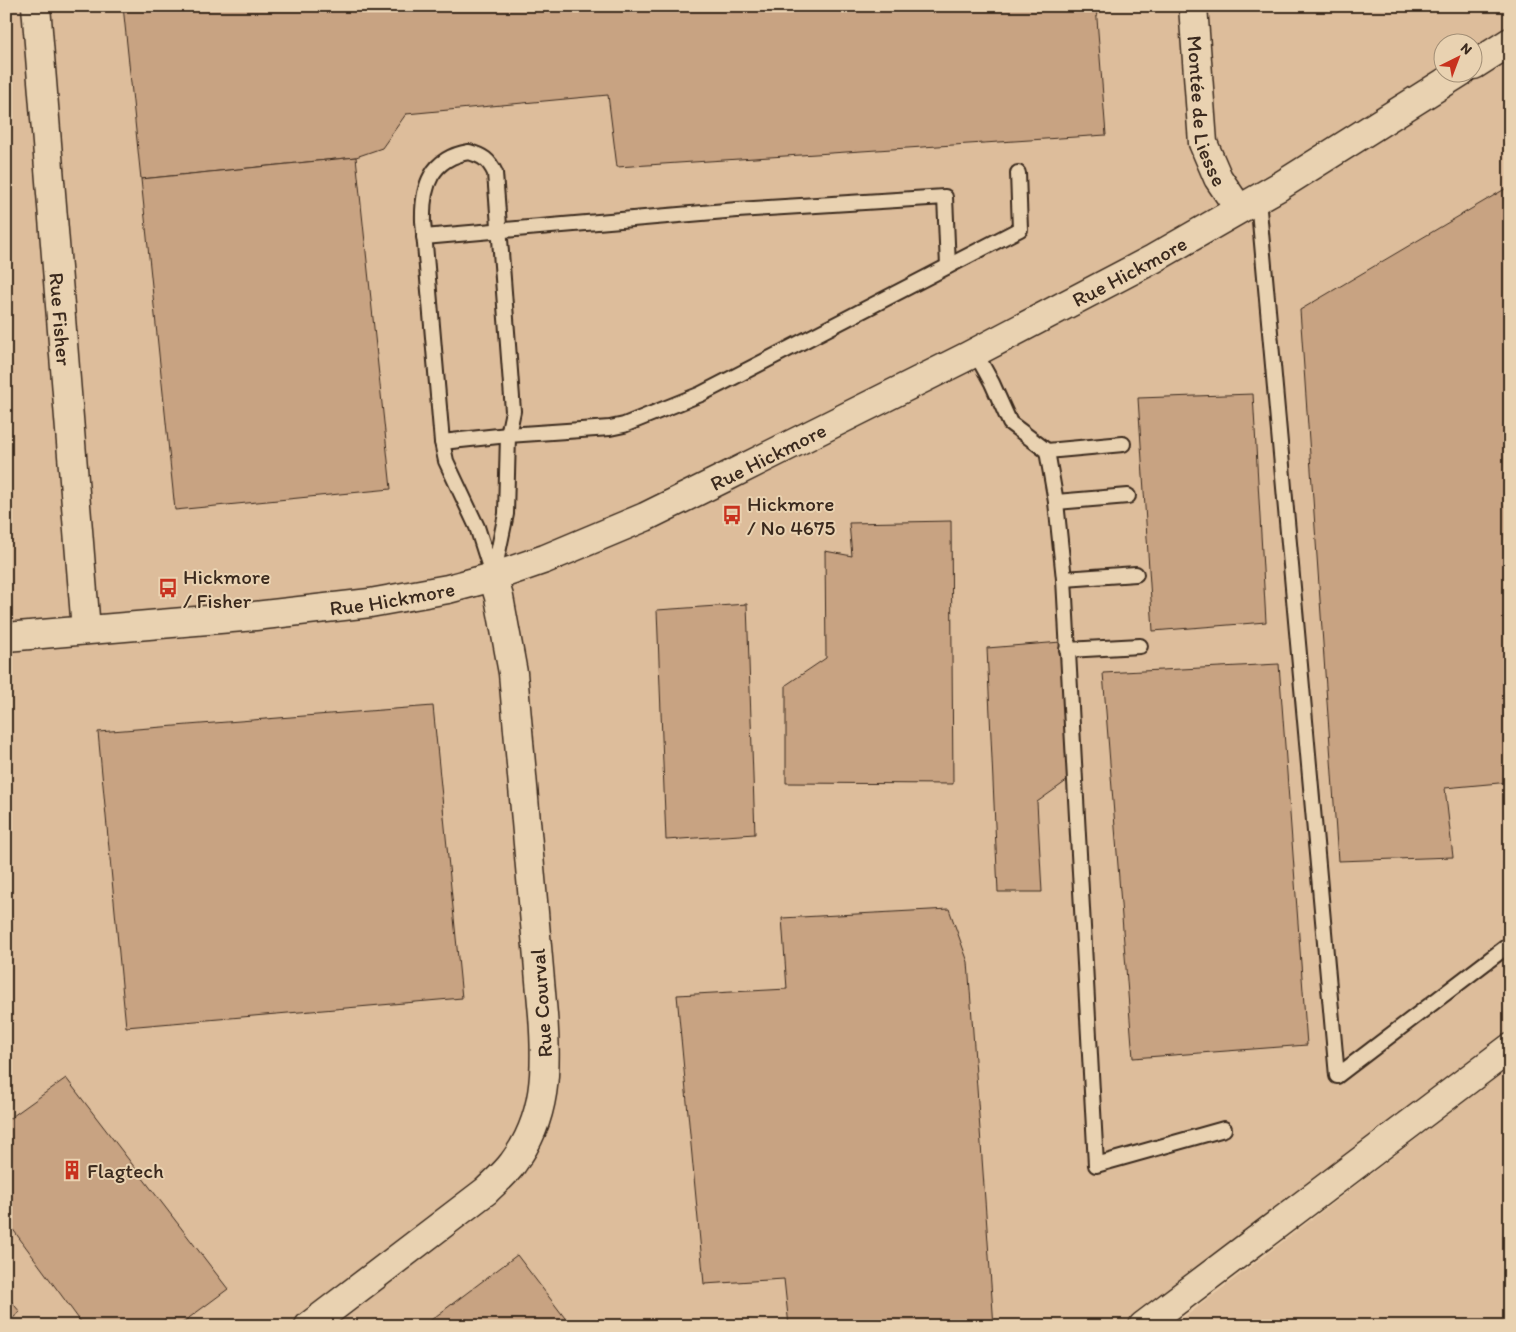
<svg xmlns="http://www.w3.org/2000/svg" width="1516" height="1332" font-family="Itim,sans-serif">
<rect width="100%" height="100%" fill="#eacdaa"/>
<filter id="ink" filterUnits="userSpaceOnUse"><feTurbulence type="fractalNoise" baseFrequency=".02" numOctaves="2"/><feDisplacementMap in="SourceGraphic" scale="10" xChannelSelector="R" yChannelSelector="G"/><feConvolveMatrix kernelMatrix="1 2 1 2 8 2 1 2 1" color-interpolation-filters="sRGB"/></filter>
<g filter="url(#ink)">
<g fill="#ddbd9b" fill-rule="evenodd">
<path d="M6,6h1504v1043l-390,277h-1114zM1444,42h30v30h-30z"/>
<polygon points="1510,1067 1510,1326 1173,1326"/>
</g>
<g fill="#c8a382" stroke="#3b2a1e">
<polygon points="123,6 1096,6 1106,135 617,167 608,95 406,114 382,148 356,157 141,179"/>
<polygon points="356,157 391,489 175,510 141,179"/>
<polygon points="1510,186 1510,782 1445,788 1453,857 1338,861 1300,310"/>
<polygon points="1253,394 1266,622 1153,631 1138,398"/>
<polygon points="951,521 953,784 786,783 786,685 826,658 825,551 852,556 849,523"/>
<polygon points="747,604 755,834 666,840 657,610"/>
<polygon points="1061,642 1068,780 1037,802 1042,892 998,892 987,648"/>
<polygon points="1279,664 1307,1045 1133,1058 1103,673"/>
<polygon points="433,706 462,998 126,1027 98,732"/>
<polygon points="949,909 968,962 994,1326 789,1326 784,1279 704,1284 677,995 787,989 782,918"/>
<polygon points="66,1078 228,1289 178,1326 84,1326 6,1220 6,1121"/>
<polygon points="517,1255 571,1326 423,1326"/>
<polygon points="6,1295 20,1312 6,1324"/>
</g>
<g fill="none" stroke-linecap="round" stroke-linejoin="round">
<defs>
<g id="service">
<path d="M469,152c14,4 20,8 26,21l18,238 -5,24 -2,79 -13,63 -16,-50 -31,-66 -4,-19 -19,-221c-1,-35 8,-63 46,-69z"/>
<polyline points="1258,199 1337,1076 1510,944"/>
<polyline points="424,237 737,210 945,197 948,266"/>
<polyline points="975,352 992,383 1010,423 1047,451 1056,502 1064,579 1096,1165 1224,1129"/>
<polyline points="442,442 508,435 610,428 624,425 701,394 1020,229 1018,173"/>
<polyline points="1047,451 1123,444"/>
<polyline points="1056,502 1128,496"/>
<polyline points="1064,579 1136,574"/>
<polyline points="1067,650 1140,646"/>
</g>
<g id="minor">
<path id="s1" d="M36,6l50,624"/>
<polyline points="1143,1326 1510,1048"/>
</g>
<g id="tertiary">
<path id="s2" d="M1193,6l10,137 15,35 21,31"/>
<polyline points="1474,65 1510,42"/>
<path id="s3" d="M6,637l249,-21 115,-13 78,-14 45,-12 52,-18 100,-42 79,-39 244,-122 185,-97 127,-73 181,-114"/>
<path d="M309,1326l177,-135c9,-9 20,-18 27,-28 34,-45 34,-95 30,-148l-30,-342 -14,-76 -6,-20"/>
</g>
</defs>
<use href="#service" stroke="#3b2a1e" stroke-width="18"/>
<use href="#minor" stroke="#3b2a1e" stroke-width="31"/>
<use href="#tertiary" stroke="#3b2a1e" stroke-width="31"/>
<use href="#service" stroke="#e9d2b1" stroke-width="14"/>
<use href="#minor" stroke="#e9d2b1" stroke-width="28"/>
<use href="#tertiary" stroke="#e9d2b1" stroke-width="28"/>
</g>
</g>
<defs>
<symbol id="bus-bare" viewBox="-9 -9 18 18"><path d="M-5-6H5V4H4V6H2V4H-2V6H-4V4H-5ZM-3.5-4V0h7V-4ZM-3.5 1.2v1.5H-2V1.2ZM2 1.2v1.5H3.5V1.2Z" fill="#c8321e" stroke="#e9d2b1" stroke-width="2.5" paint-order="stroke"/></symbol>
<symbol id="building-bare" viewBox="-9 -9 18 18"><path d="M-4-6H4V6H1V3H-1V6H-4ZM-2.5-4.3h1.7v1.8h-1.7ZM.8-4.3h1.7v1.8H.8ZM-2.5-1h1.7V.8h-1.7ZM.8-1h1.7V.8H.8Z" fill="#c8321e" stroke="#e9d2b1" stroke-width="2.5" paint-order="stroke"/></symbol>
</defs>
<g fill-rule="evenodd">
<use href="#bus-bare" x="718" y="501" width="28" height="28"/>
<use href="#bus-bare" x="154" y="574" width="28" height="28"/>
<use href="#building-bare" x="58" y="1156" width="28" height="28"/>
</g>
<g text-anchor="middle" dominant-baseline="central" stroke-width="4" stroke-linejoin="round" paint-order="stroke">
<g font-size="21" fill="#3b2a1e" stroke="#e9d2b1">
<text stroke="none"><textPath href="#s2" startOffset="106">Montée de Liesse</textPath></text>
<text stroke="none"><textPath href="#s3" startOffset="1198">Rue Hickmore</textPath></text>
<text stroke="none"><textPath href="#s1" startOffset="314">Rue Fisher</textPath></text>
<text stroke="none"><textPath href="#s3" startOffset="792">Rue Hickmore</textPath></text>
<text stroke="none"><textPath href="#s3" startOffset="388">Rue Hickmore</textPath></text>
<text transform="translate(541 1003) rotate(-94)">Rue Courval</text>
</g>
<g font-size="21" fill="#3b2a1e" stroke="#e9d2b1" text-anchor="start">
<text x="747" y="503">Hickmore<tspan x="747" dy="24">/ No 4675</tspan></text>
<text x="183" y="576">Hickmore<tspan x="183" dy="24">/ Fisher</tspan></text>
<text x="87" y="1170">Flagtech</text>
</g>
</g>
<rect width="1516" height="1332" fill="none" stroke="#e9d2b1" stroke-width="25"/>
<rect x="12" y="12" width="1491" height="1307" fill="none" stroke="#3b2a1e" stroke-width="2" filter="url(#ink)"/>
<g transform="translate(1458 58) rotate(42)"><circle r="24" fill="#e9d2b1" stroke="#a38f76"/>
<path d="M0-4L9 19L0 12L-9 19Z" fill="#c8321e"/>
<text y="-8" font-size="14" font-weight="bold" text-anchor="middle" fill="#3b2a1e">N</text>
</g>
</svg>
